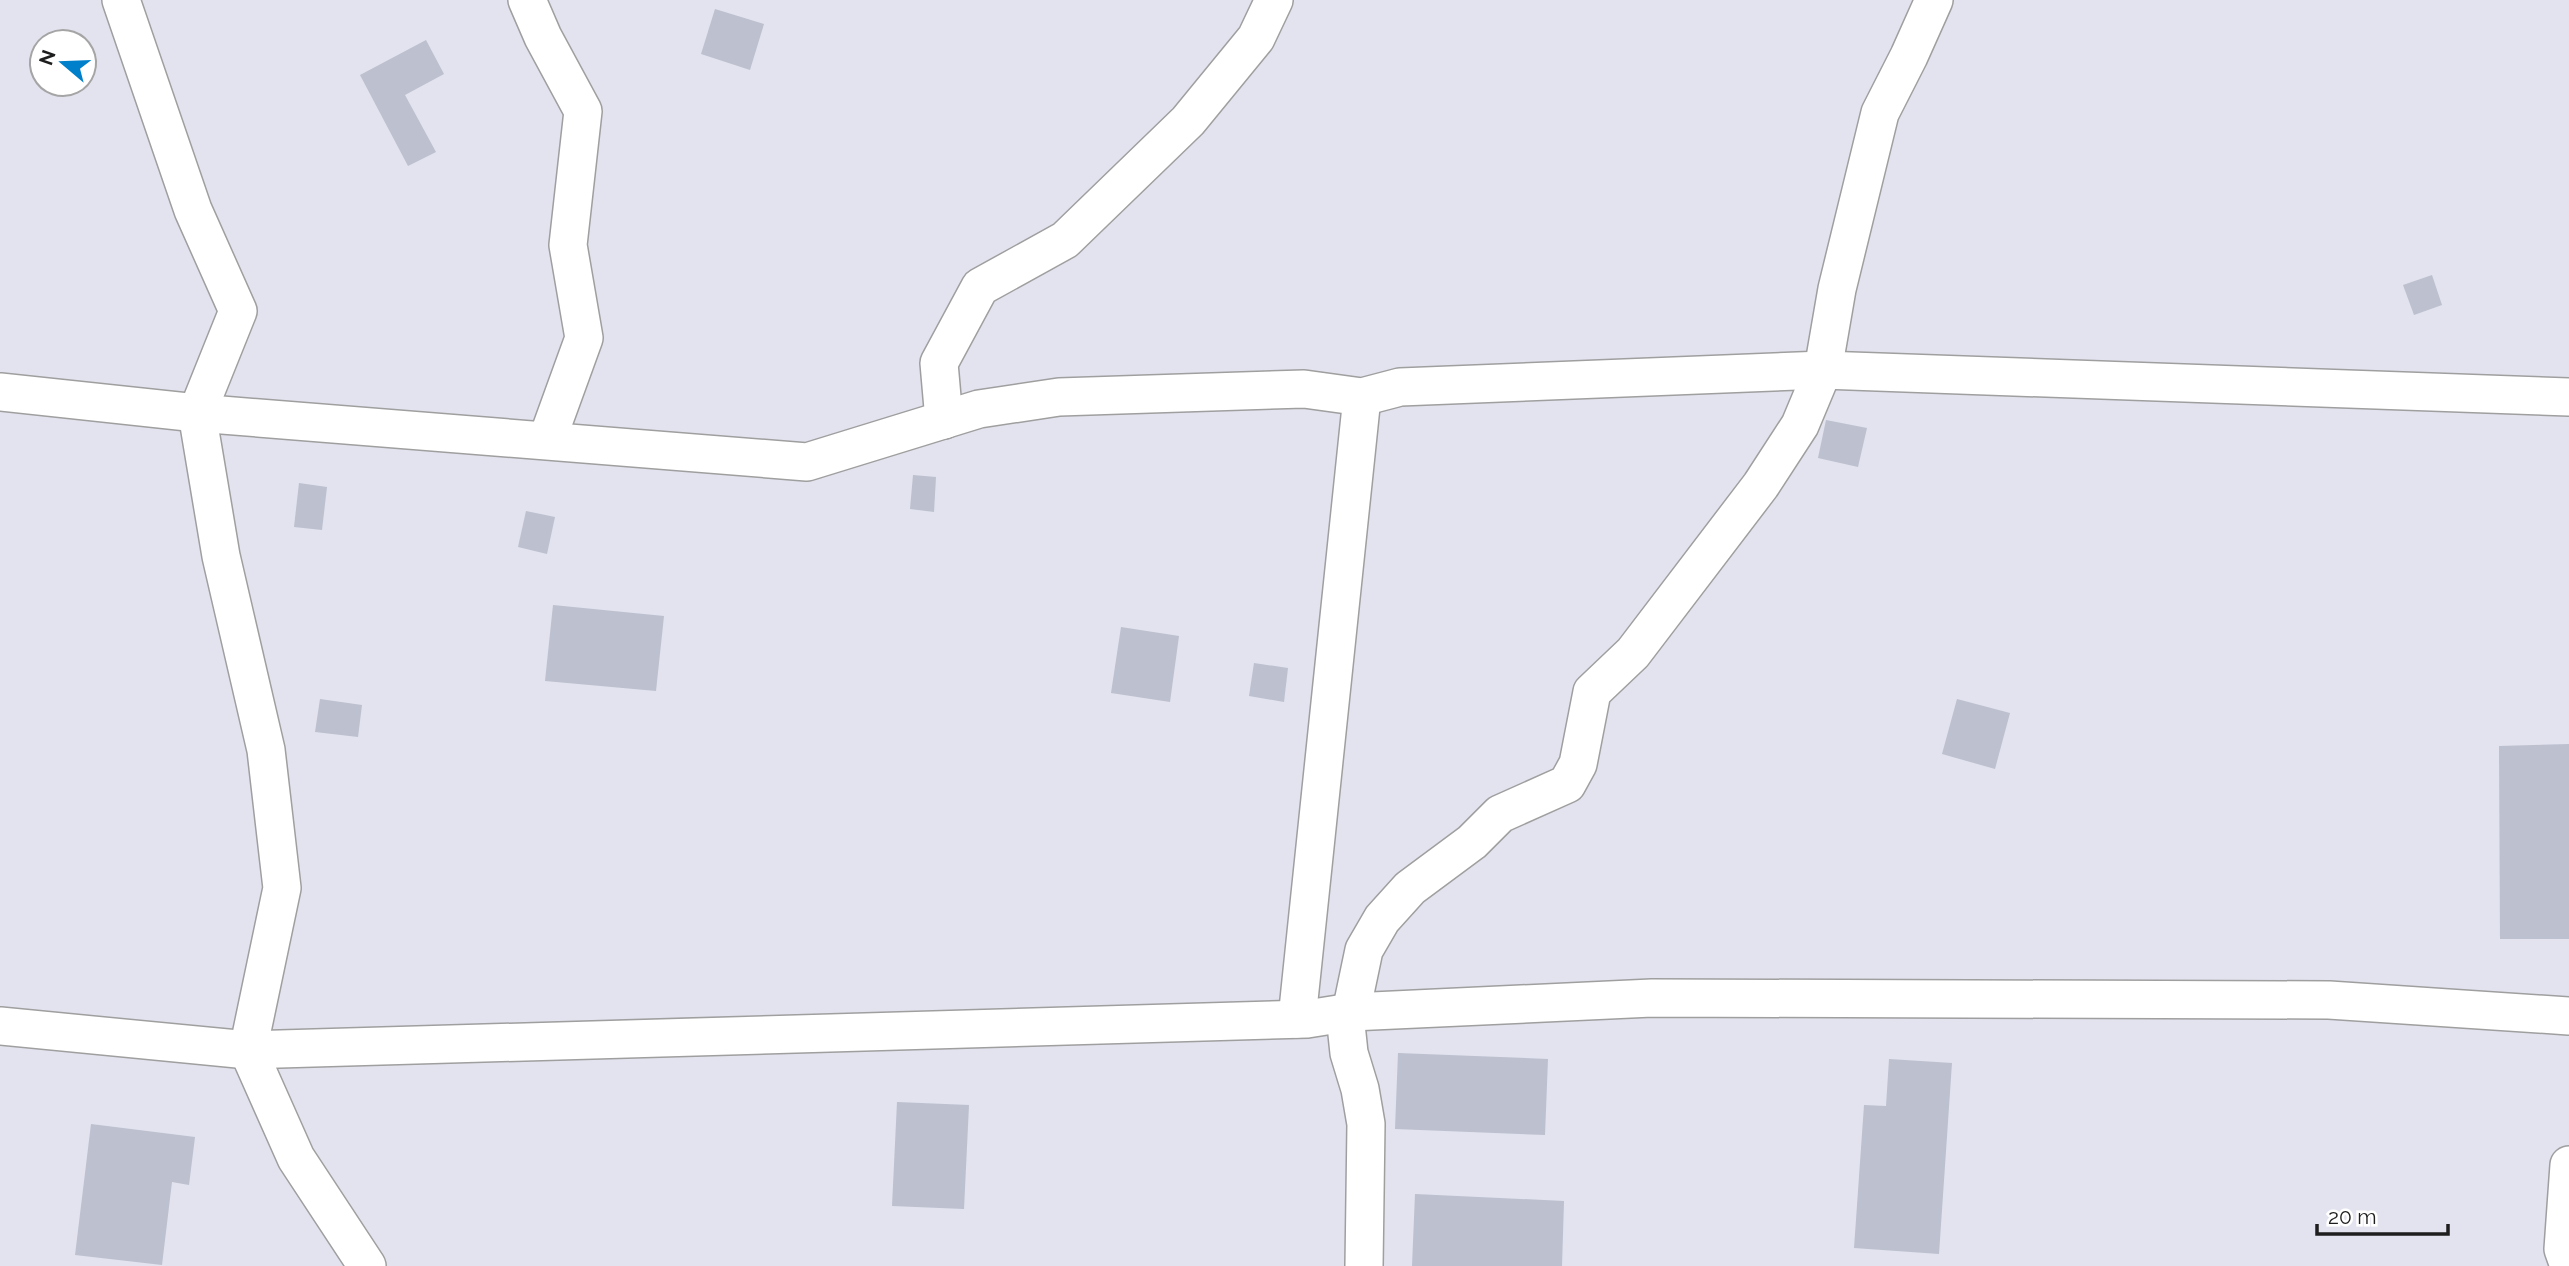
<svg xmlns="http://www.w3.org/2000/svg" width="2569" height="1266" font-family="Raleway,sans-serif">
<rect width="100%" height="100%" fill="#e3e3ef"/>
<g fill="#bcc0cf">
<polygon points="715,9 764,24 750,70 701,54"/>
<polygon points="426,40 444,74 405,95 436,152 408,166 360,75"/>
<polygon points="2432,275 2442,305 2414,315 2403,285"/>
<polygon points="1826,420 1867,428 1858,467 1818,458"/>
<polygon points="913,475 936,477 934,512 910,509"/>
<polygon points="299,483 327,487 322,530 294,527"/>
<polygon points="526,511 555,517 547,554 518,547"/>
<polygon points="553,605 664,616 656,691 545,681"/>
<polygon points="1121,627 1179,636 1170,702 1111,693"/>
<polygon points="1254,663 1288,668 1284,702 1249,696"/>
<polygon points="320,699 362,705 358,737 315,732"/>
<polygon points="1957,699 2010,713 1995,769 1942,754"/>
<polygon points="2569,744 2569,939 2500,939 2499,746"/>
<polygon points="1398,1053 1548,1059 1545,1135 1395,1129"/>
<polygon points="1889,1059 1952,1063 1939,1254 1854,1248 1864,1105 1886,1106"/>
<polygon points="897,1102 969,1105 964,1209 892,1206"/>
<polygon points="91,1124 195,1137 189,1185 172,1182 162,1265 75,1255"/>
<polygon points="1415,1194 1564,1201 1562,1266 1412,1266"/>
</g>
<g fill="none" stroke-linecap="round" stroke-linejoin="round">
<defs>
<g id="minor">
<polyline points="121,0 193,210 238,311 197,413 221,556 266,750 282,888 248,1050 296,1158 367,1266"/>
<polyline points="527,0 543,37 583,111 568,245 584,338 547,440"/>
<polyline points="0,392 197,413 807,462 979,409 1059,397 1304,389 1362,397 1400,387 1823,370 2569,397"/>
<polyline points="944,420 939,363 980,287 1065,240 1188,121 1256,38 1274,0"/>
<polyline points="1297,1019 1362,397"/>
<polyline points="0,1026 248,1050 1307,1019 1351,1012 1652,998 2329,1000 2569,1016"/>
<polyline points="1364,1266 1366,1124 1360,1089 1349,1053 1345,1015 1351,1012 1364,950 1382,919 1410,888 1472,842 1500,814 1567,784 1578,764 1592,692 1633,653 1761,485 1800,425 1823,370 1837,289 1880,113 1909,56 1934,0"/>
<polyline points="2569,1266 2563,1249 2569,1165"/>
</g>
</defs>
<use href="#minor" stroke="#9f9f9f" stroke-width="40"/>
<use href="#minor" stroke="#fff" stroke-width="37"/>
</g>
<g transform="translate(63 63) rotate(289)"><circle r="33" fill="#ffffff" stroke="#a5a5a5" stroke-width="2"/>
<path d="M0-5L12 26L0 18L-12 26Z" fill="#0080cb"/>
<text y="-10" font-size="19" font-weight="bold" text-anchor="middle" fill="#1e1e1e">N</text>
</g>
<path d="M2317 1224v10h131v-10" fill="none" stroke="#1e1e1e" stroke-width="3.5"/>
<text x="2328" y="1224" font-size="21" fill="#1e1e1e" stroke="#ffffff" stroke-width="5" paint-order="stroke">20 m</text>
</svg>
